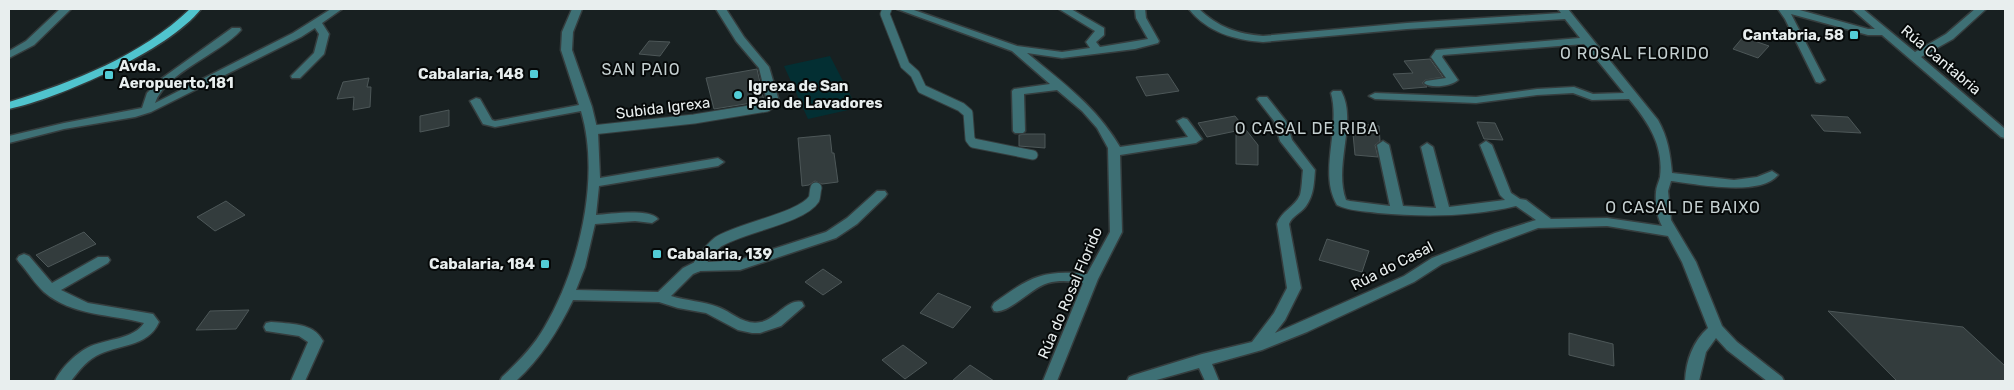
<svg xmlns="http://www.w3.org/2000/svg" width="2014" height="390" font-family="Rubik,sans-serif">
<rect width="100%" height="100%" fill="#182021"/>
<polygon fill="#032f33" points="830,56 857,108 808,119 784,66"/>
<g fill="#333c3d" stroke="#4d5758">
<polygon points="1743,37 1769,46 1758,58 1733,49"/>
<polygon points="649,41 670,42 660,56 639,54"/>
<polygon points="1430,59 1443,77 1425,80 1422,83 1427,87 1403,89 1393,74 1413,73 1404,61"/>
<polygon points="757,69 764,101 714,109 706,78"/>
<polygon points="1168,74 1179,91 1146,96 1136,77"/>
<polygon points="369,78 367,87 371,87 370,107 353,110 354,97 337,99 343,82"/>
<polygon points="449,110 449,126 420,132 420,116"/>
<polygon points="1811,115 1848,117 1861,133 1824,131"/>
<polygon points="1235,116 1258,145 1258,165 1236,164 1236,131 1207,137 1198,123"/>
<polygon points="1477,122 1495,123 1503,140 1484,139"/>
<polygon points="1352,123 1379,126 1380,141 1375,145 1378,157 1355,155"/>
<polygon points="1025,134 1045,134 1045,148 1019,146 1019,135"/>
<polygon points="830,135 832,153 834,153 838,182 822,184 815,181 809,185 802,186 798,138"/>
<polygon points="226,201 245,215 215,231 197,217"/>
<polygon points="84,232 96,244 48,267 36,255"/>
<polygon points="1327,239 1369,251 1362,272 1319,260"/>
<polygon points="823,269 842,282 823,295 805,282"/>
<polygon points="938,293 971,307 953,328 920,313"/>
<polygon points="249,310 236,329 196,330 210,311"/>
<polygon points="1828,311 1963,327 2005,366 2005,381 1897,381"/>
<polygon points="1569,333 1613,344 1614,366 1569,355"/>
<polygon points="903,345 927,363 905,379 882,360"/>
<polygon points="970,365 994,381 952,381"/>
</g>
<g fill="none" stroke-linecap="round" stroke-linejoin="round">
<defs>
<g id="service-far1">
<polyline points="887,9 885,14 905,65 915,74 922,89 961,107 968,113 970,139 973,143 1033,155"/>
<polyline points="592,130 694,119 767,107"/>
</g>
<path id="service" d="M698,266c6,-9 11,-17 20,-24 21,-14 84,-24 96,-43 1,-2 1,-8 2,-11"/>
<g id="minor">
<polygon points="60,9 71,9 34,45 9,58 9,51 26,41"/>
<path d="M331,9h11l-20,14 7,11 -5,20 -24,24h-8l-1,-2 23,-23 5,-19 -4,-6 -14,9 -150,75 -16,5 -71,12 -55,14v-7l55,-13 78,-15 5,-15 14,-14 71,-51h8l1,2c-21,24 -75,42 -86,73l138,-70z"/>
<path d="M572,9h10l-9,23 -1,18 20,57 6,25 2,46 118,-20 6,4 -6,4 -119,20 -3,29c13,-1 54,-7 62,4l-6,4 -17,-2 -40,3 -10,43 -9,23 82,2 25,-24 10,-5 46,-3 87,-28 21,-14 30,-27h8l2,3 -2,3 -28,27 -21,14 -96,32 -40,1 -7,3 -22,22c16,5 32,5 47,11 14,5 26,19 43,15 15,-3 27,-24 41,-20l2,4 -23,20 -21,7h-8l-14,-3 -32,-17 -28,-5 -19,-6 -86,-2c-15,31 -32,58 -57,81h-16l2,-4c16,-15 31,-30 42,-49 35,-59 57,-150 37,-217l-86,16 -12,-3 -13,-23 6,-3 4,1 12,21 3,1 84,-16 -18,-55 1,-18z"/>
<polygon points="716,9 726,9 744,37 769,67 779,101 776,107 767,110 761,107 767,101 759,68 736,41"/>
<path d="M897,9h14l106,37 45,6 28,-4 -4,-6 9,-11 -36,-22h12l33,19v7l-8,7 4,5 48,-8 -12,-21 -1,-9h10l1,9 13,23 -1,2 -23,6 -73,9 -35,-5c36,30 69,53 93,94l68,-10 -11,-16 6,-3 4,1 15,20 -6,4 -76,12 2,77 -24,47 -41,102h-14l40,-98c-12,-2 -24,-3 -35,0 -16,4 -40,32 -54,28l-2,-4 2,-4c35,-25 48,-34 93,-29l23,-42 -2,-84 -11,-20 -15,-17 -25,-21 -33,4 1,37 -2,2h-8l-2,-2 -1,-40 2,-2 36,-5 -38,-33z"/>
<path d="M1189,9h10c19,18 38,25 64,27l144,-13 154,-10 -3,-4h10l90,111c10,18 12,33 14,53l62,7 23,-3 15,-6 6,4c-18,22 -82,9 -107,6l-3,10 3,29 25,42 26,64 15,16 45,35 2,4h-17l-40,-31 -11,-12 -10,14 -7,29h-14c1,-20 8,-40 23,-53l-26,-66 -14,-26 -61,-10 -69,2 -96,36 -28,18 -107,50 -45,18 -50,14 7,17h-14l-6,-13 -46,13h-26l2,-4 5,-2 68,-21 50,-12 22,-29 13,-25 -10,-64c4,-13 18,-17 23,-29 2,-7 2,-17 3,-25l-23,-29 -6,-20 -17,-22 2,-2h8l19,24 6,19 23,30c-1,12 -1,25 -9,36 -5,7 -14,10 -17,18l12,64 -16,32 -10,13 129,-57 28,-18 63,-25 41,-13 -20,-14c-46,11 -91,11 -138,7 -14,-2 -29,-2 -41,-8 -19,-32 4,-76 -6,-112l2,-2h8c17,30 -8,74 5,109l4,1 40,5 -13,-61 6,-4 6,4 14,61 33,2 -15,-61 6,-4 6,4 16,60 56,-7 -5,-5 -20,-50 6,-4 6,4 19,48 9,6 6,1 25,19 56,-1 55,8c-5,-9 -7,-23 -6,-34 0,-5 3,-10 4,-15 4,-32 -12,-55 -31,-78l-37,1 -19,-7 -36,2 -61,8 -101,-4 -6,-3 6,-3 101,4 61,-8 37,-2 19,7 31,-1 -40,-49 -141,11 -1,2 16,23c-6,6 -27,9 -34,3l2,-2 20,-3 -15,-21 5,-7 144,-12 -15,-19 -158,10 -144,13c-29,-2 -56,-10 -74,-33z"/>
<polygon points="1778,9 1796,9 1868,29 1875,29 1852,9 1863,9 1915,52 1946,34 1975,9 1986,9 1953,39 1921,57 2005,129 2005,138 2001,137 1882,35 1868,35 1791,14 1825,80 1820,83 1816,82 1785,19"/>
<path d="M24,254l5,2 23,27 46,-26h10l2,3 -2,3 -47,27 27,13 65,11 6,8c-11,26 -42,22 -63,34 -11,6 -18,16 -25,25h-16c6,-13 22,-29 36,-35 16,-7 43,-7 53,-23 -33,-9 -72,-7 -100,-31 -9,-8 -16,-20 -25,-30l-2,-3 2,-3z"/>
<path d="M271,322c19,2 42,0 52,19l-18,40h-14l17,-39 -9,-6 -33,-5 -2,-4 2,-4z"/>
</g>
<path id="primary" d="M190,9h11c-32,41 -141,89 -192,100v-7c64,-20 132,-46 181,-93z"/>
</defs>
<use href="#service-far1" stroke="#353d3e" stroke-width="11"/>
<use href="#service" stroke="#353d3e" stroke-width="13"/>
<use href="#minor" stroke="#353d3e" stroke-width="3"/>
<use href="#primary" stroke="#353d3e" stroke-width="3"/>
<use href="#service-far1" stroke="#3e7075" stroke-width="9"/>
<use href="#service" stroke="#3e7075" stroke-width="11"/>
<use href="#minor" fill="#3e7075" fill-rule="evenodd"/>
<use href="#primary" fill="#50c4ce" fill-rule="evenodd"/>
</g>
<g fill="#52ccd6" stroke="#060909" stroke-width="2">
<rect x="1849" y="30" width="10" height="10" rx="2.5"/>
<rect x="529" y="69" width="10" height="10" rx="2.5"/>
<rect x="104" y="70" width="10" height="10" rx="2.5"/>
<circle cx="738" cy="95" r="5"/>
<rect x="652" y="249" width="10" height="10" rx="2.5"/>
<rect x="540" y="259" width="10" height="10" rx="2.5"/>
</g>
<g text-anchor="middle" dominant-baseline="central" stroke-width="4" stroke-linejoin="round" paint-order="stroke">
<g font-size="15" font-weight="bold" fill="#e8eeee" stroke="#060909" text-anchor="end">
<text x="1844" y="35">Cantabria, 58</text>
<text x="119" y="66" text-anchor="start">Avda.<tspan x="119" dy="17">Aeropuerto,181</tspan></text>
<text x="524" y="74">Cabalaria, 148</text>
<text x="748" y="86" text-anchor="start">Igrexa de San<tspan x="748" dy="17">Paio de Lavadores</tspan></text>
<text x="667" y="254" text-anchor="start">Cabalaria, 139</text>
<text x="535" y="264">Cabalaria, 184</text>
</g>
<g font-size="15" fill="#e8eeee" stroke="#060909">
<text transform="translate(1941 60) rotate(40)">Rúa Cantabria</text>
<text transform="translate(663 108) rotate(-7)">Subida Igrexa</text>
<text transform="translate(1392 266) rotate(-27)">Rúa do Casal</text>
<text transform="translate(1070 293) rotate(-67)">Rúa do Rosal Florido</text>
</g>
<g font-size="16" letter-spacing="1" fill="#c4cfd0" stroke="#060909">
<text x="1635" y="53">O ROSAL FLORIDO</text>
<text x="641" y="69">SAN PAIO</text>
<text x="1307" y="128">O CASAL DE RIBA</text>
<text x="1683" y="207">O CASAL DE BAIXO</text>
</g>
</g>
<rect width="2014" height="390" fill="none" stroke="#e8eeee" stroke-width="20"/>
</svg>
